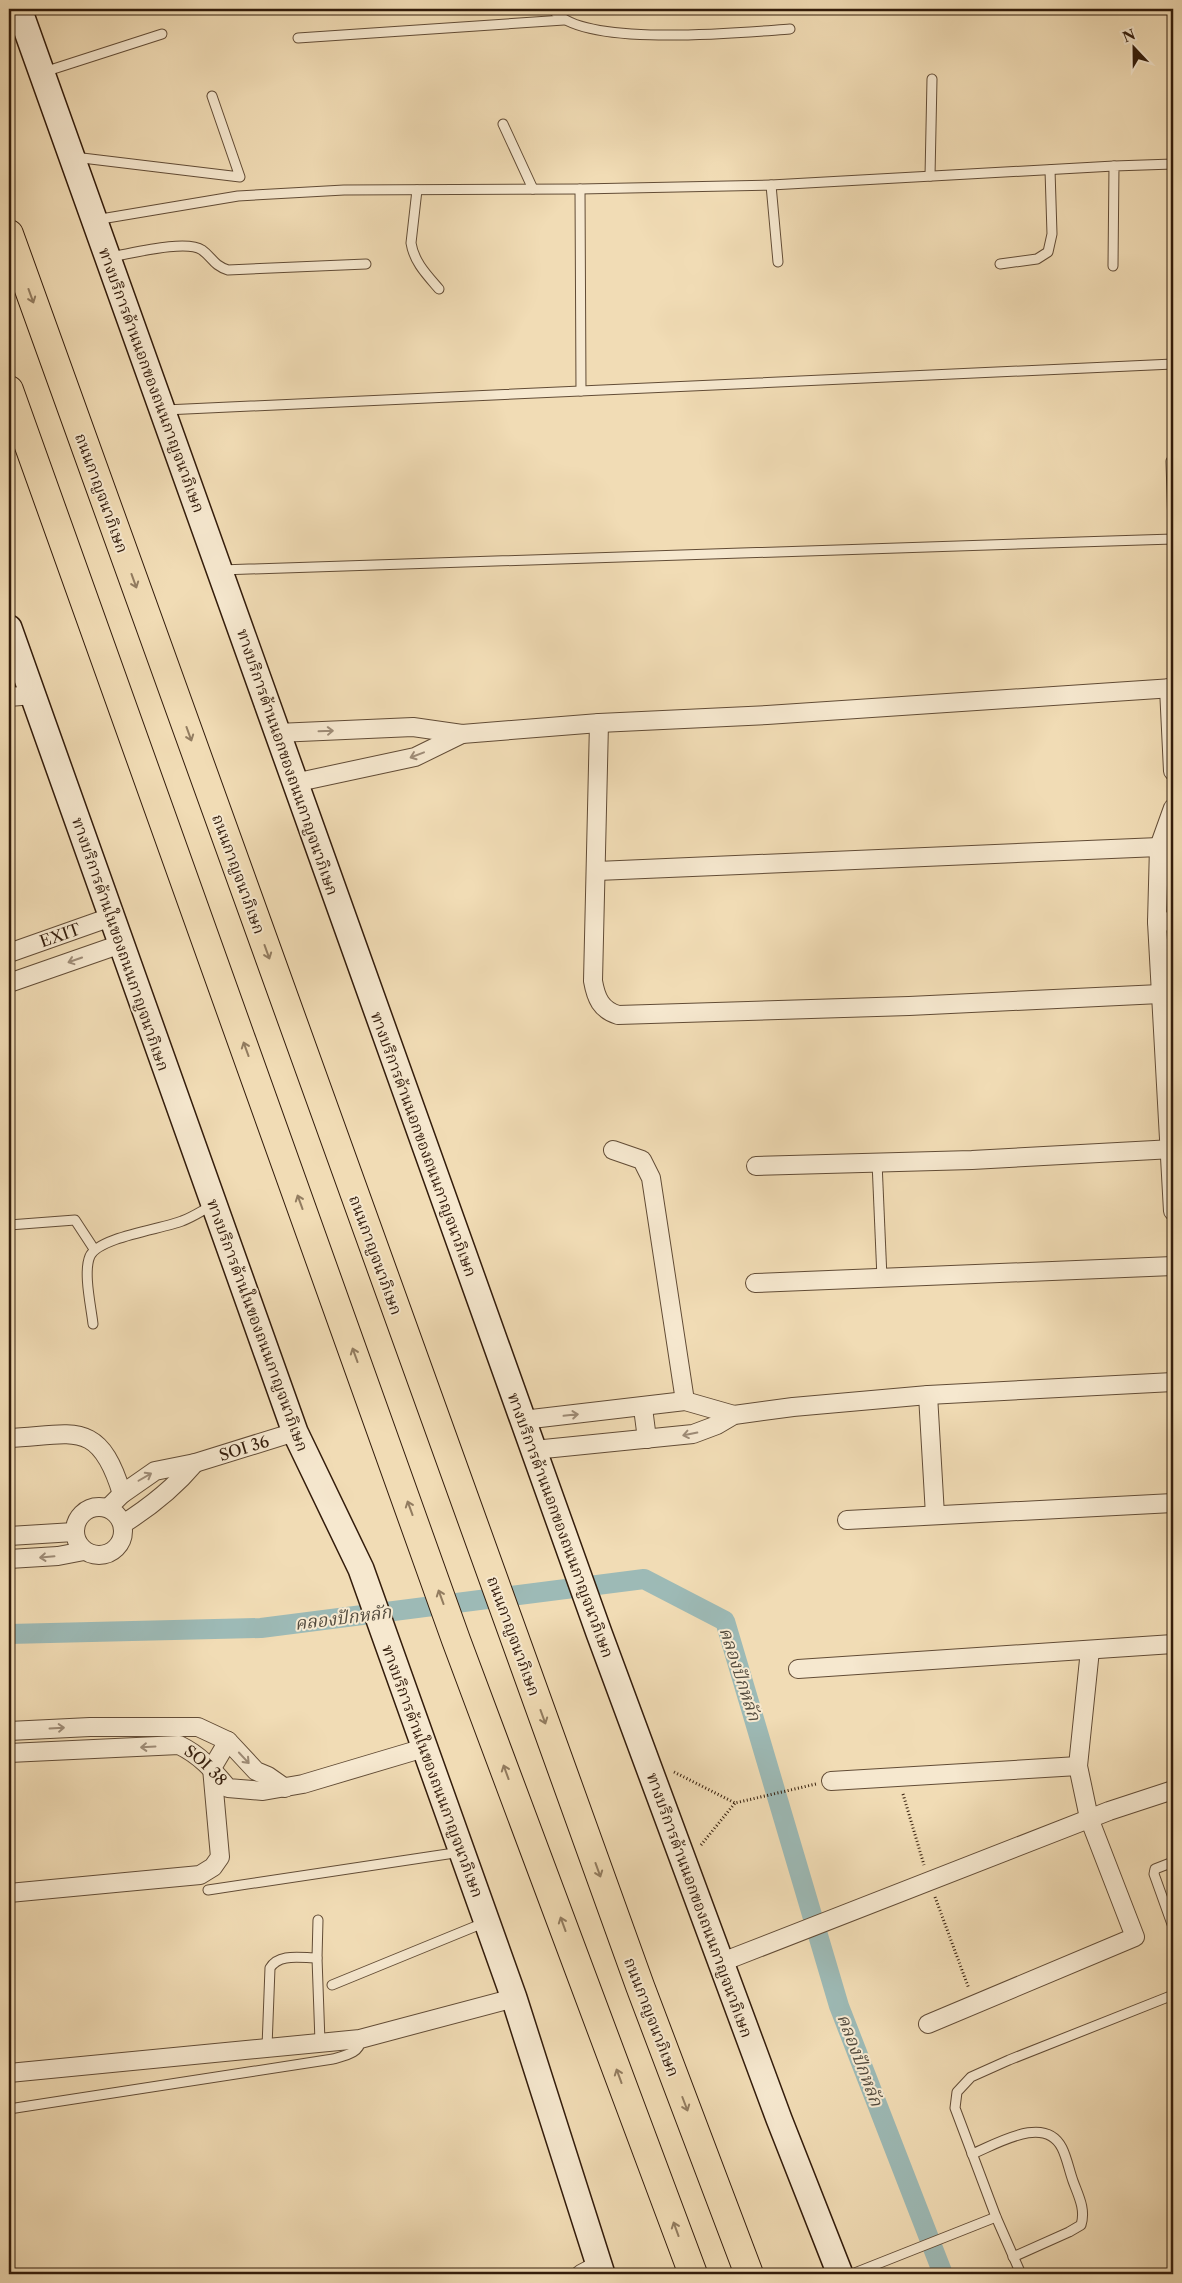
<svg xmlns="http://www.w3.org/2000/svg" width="1182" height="2283" font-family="'Libre Caslon Text','Noto Serif Thai',serif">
<rect width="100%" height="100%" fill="#f1dcb5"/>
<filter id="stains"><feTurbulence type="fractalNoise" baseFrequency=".004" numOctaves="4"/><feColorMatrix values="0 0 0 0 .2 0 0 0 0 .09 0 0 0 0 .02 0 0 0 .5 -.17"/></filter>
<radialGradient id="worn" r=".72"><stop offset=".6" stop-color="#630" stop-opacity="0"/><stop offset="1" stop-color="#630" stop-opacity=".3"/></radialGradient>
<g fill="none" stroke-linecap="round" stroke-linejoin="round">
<polyline stroke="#9dbab6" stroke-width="20" points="9,1634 261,1628 644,1579 725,1621 839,2006 943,2274"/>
<defs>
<g id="lane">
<path d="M553,9c26,40 192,23 237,20"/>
<polyline points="298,38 564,20"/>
<polyline points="44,72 162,34"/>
<polyline points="503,124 533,189"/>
<polyline points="74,157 240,177 212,96"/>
<polyline points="930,176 932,79"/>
<polyline points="771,185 1114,166"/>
<polyline points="580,189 581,391"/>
<path d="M417,190l-6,53c3,19 16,32 28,46"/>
<polyline points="95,220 238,196 344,190 580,189 771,185 778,262"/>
<path d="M110,257c20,-3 76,-18 92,-7 11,8 11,15 26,20l138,-6"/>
<polyline points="1000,264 1037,259 1048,252 1052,234 1050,170"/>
<polyline points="1113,266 1114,166 1173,164"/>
<polyline points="165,410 1173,364"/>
<polyline points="1171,461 1173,527"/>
<polyline points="221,570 1173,539"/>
<polyline points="877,1162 882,1278"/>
<polyline points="9,1225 75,1220 94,1249"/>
<path d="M93,1324c-2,-18 -10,-52 -3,-68 9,-19 72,-27 92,-35 11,-4 21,-11 31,-16"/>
<polyline points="1173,1862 1155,1869 1154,1874 1173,1927"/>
<polyline points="208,1890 461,1852"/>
<polyline points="318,1920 317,1958 320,2042"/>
<polyline points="332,1985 486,1922"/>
<path d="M267,2047l3,-79c9,-15 31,-10 47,-10"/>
<path d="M9,2109l324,-50c10,-3 29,-6 27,-20"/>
<path d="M972,2154c25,-10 73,-40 90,-6 5,10 7,22 11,33 5,14 13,28 8,44l-12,7 -56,25"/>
<polyline points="852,2274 996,2217"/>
<polyline points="1021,2274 996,2217 955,2108 957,2092 971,2077 1009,2060 1173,1995"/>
<polyline points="1167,2274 1173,2272"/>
</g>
<g id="street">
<polyline points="1169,688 1173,771"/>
<polyline points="9,697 33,695"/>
<path d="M599,723l-6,258c3,17 8,29 25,34l291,-9 251,-12"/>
<polyline points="277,733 413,727 462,734 599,723 767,715 1173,688"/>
<polyline points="294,783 415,757 462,734"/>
<polyline points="1173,808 1159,847 1157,922 1173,1211"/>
<polyline points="597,871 1159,847"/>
<polyline points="1157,922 1173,921"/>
<path id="s1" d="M9,953l102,-36"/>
<polyline points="9,983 121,944"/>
<polyline points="613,1150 642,1160 651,1178 685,1401"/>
<polyline points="756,1166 972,1160 1173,1149"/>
<polyline points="755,1283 1173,1266"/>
<polyline points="928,1395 935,1515"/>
<polyline points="643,1408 647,1439"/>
<polyline points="523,1420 685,1401 734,1415"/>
<path d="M9,1438c65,-3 90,-20 113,56"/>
<polyline points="534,1450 693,1434 717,1425 734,1415 793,1407 928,1395 1173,1382"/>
<circle cx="99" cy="1531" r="24"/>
<path id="s2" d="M108,1508l14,-14 33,-23 40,-8 100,-31"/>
<polyline points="847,1520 1173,1503"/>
<path d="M123,1524c27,-17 51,-36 72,-61"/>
<polyline points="9,1536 74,1532"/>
<polyline points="9,1559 58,1556 84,1551"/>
<polyline points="798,1669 1173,1644"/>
<polyline points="9,1731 90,1727 198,1727 228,1741 256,1771 268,1776 285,1788"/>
<path id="s3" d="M9,1753l170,-8c21,10 34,25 49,43l35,3 40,-7 121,-36"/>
<polyline points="831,1781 1078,1766"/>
<polyline points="9,1893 200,1875 213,1867 220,1857 212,1768 228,1741"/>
<polyline points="722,1962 1109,1811 1173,1790"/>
<polyline points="928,2024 1135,1937 1089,1818 1078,1766 1090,1650"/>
<polyline points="9,2073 360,2039 514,1998"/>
<polyline points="581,2274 598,2265"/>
</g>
<g id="secondary">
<polyline points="19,9 599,1633 779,2119 840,2274"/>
<polyline points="9,628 295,1432 361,1569 514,1998 602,2274"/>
</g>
<g id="highway">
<polyline points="9,234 640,1986 749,2274"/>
<polyline points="9,390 456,1640 693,2274"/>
</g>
</defs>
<use href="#lane" stroke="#624c36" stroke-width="11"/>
<use href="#street" stroke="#624c36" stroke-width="20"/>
<use href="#secondary" stroke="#331c0b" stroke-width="28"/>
<use href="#highway" stroke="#331c0b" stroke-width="30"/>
<g stroke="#331c0b" stroke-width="3" stroke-dasharray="1 2.5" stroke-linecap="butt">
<polyline points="674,1772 735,1803 816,1784"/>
<polyline points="903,1794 924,1865"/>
<polyline points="701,1845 735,1803"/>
<polyline points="935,1897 969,1989"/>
</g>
<use href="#lane" stroke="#f6e8cf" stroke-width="9"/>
<use href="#street" stroke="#f6e8cf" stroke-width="18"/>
<use href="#secondary" stroke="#f6e8cf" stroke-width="25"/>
<use href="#highway" stroke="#f1dcb5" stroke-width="28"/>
</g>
<defs><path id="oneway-shaft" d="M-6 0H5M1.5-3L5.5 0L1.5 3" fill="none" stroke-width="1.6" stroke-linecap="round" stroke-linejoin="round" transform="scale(1.25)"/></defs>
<g stroke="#927c60">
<use href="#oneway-shaft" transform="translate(31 296) rotate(70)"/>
<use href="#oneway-shaft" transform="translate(134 581) rotate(70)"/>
<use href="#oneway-shaft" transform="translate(189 734) rotate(70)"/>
<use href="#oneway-shaft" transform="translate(267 952) rotate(70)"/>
<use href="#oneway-shaft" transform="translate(246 1049) rotate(-110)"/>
<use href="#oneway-shaft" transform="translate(300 1202) rotate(-110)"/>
<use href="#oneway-shaft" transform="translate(355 1355) rotate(-110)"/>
<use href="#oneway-shaft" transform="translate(410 1508) rotate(-110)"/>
<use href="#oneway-shaft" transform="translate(441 1597) rotate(-110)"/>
<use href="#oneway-shaft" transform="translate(543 1717) rotate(70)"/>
<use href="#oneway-shaft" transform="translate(506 1772) rotate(-110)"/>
<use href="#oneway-shaft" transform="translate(598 1870) rotate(70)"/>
<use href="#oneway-shaft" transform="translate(563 1924) rotate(-110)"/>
<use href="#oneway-shaft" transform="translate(619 2076) rotate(-110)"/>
<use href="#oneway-shaft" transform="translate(685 2104) rotate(69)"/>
<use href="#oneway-shaft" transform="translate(676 2229) rotate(-110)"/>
</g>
<g stroke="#9e8c77">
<use href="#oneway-shaft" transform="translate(326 731) rotate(-2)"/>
<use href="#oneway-shaft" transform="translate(417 755) rotate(159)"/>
<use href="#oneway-shaft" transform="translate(75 960) rotate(161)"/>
<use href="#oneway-shaft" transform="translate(571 1415) rotate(-6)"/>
<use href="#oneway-shaft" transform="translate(690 1434) rotate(169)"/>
<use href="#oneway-shaft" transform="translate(145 1477) rotate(-30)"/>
<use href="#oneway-shaft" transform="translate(47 1557) rotate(175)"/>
<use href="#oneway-shaft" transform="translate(57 1728) rotate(-3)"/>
<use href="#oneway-shaft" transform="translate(148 1747) rotate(177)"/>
<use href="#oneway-shaft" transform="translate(244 1758) rotate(47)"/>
</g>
<g text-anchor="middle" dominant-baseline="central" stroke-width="4" stroke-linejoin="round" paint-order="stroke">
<g font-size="16" fill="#331c0b" stroke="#f6e8cf">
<text transform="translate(152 380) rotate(70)">ทางบริการด้านนอกของถนนกาญจนาภิเษก</text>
<text transform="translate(102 493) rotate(70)">ถนนกาญจนาภิเษก</text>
<text transform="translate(288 762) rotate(71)">ทางบริการด้านนอกของถนนกาญจนาภิเษก</text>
<text transform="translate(239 874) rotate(70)">ถนนกาญจนาภิเษก</text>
<text stroke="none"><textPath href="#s1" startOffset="54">EXIT</textPath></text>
<text transform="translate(121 944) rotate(71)">ทางบริการด้านในของถนนกาญจนาภิเษก</text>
<text transform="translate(424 1144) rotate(70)">ทางบริการด้านนอกของถนนกาญจนาภิเษก</text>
<text transform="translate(376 1255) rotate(70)">ถนนกาญจนาภิเษก</text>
<text transform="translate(258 1325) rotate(70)">ทางบริการด้านในของถนนกาญจนาภิเษก</text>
<text stroke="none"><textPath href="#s2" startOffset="152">SOI 36</textPath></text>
<text transform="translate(561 1525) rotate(70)">ทางบริการด้านนอกของถนนกาญจนาภิเษก</text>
<text transform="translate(514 1636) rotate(70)">ถนนกาญจนาภิเษก</text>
<text stroke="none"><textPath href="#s3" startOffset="204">SOI 38</textPath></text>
<text transform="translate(433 1771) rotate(70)">ทางบริการด้านในของถนนกาญจนาภิเษก</text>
<text transform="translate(700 1905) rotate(70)">ทางบริการด้านนอกของถนนกาญจนาภิเษก</text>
<text transform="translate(652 2017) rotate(69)">ถนนกาญจนาภิเษก</text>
</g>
<g font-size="18" font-style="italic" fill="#534b3e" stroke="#f6e8cf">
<text transform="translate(343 1618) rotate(-7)">คลองปักหลัก</text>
<text transform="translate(740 1674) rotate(72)">คลองปักหลัก</text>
<text transform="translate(860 2060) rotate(69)">คลองปักหลัก</text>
</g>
</g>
<rect width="1182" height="2283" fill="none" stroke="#f1dcb5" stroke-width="30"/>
<rect x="10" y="10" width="1162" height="2263" fill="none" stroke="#331c0b" stroke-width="2.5"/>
<rect x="15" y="15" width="1152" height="2253" fill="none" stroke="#331c0b"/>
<g transform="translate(1134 48) rotate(338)" stroke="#f6e8cf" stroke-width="4" paint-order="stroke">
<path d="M0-4L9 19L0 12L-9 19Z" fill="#331c0b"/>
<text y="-8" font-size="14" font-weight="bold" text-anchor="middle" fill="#331c0b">N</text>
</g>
<rect width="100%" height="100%" filter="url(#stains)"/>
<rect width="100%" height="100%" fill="url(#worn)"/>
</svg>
